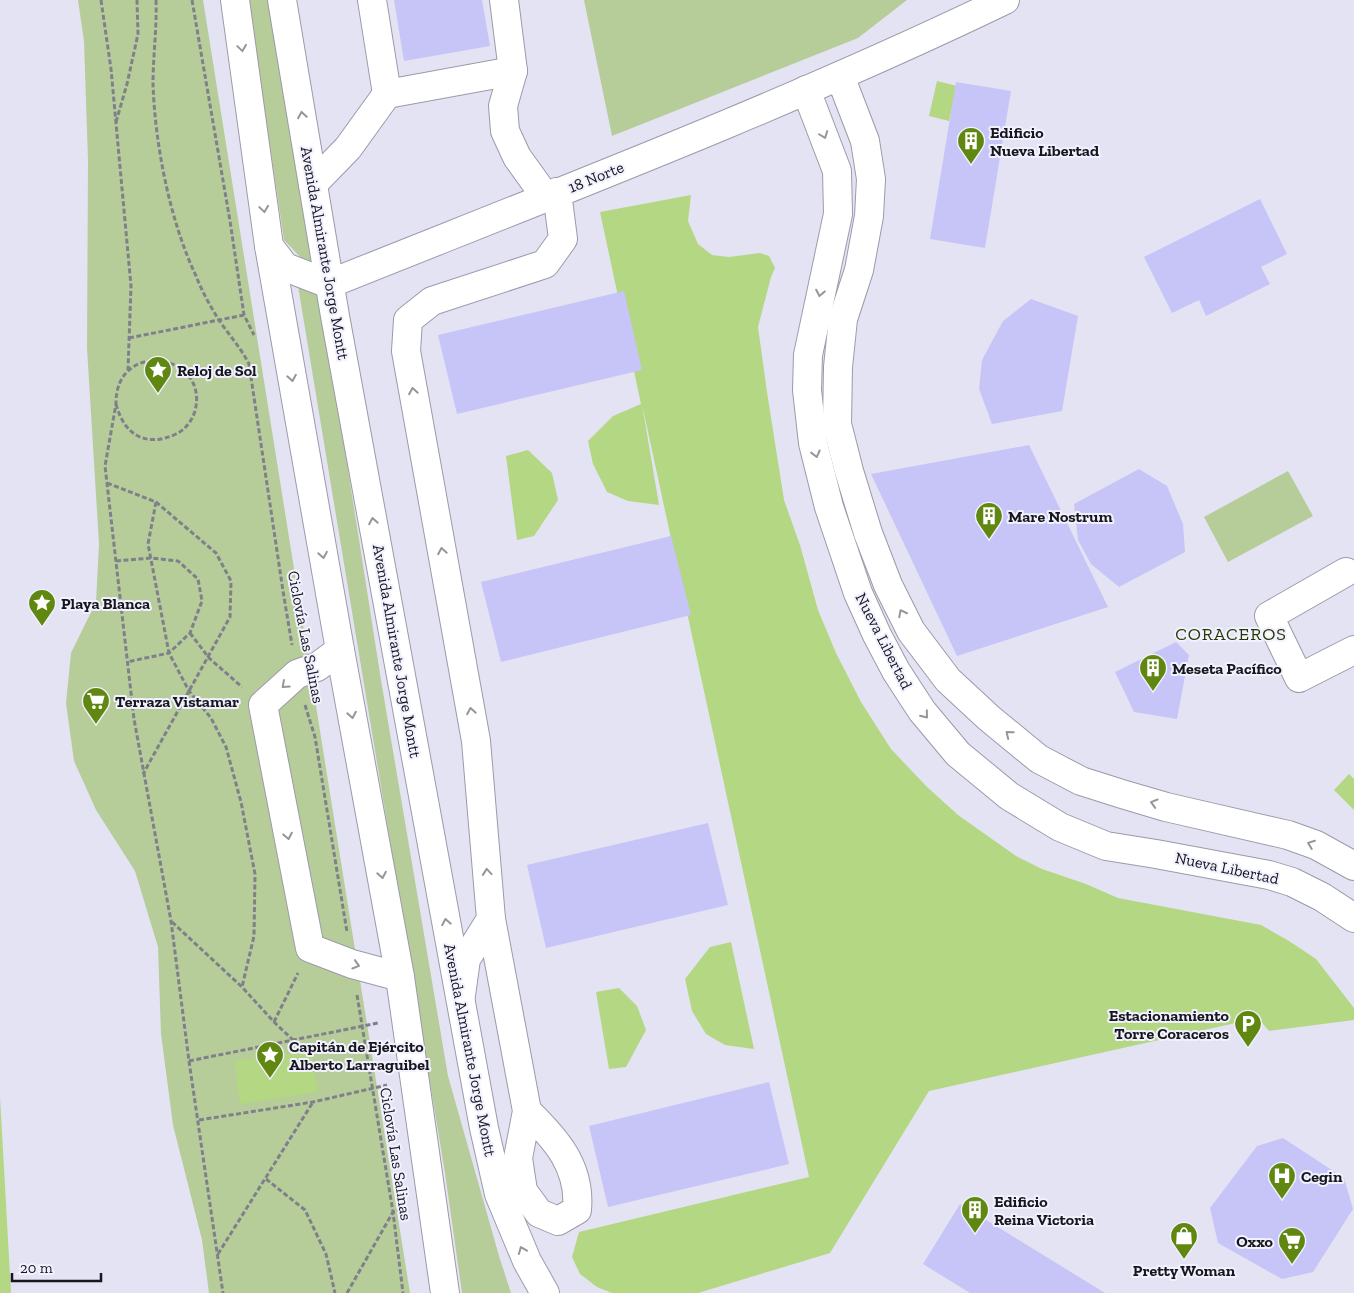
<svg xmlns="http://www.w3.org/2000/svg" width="1354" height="1293" font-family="'Zilla Slab',serif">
<rect width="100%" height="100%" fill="#e4e3f4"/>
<g fill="#b6cd99">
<polygon points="78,0 203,0 410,1293 209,1293 202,1240 173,1125 161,1034 158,947 135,871 96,810 74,761 66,703 71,653 96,602 99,544 87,348 88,161 84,41"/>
<polygon points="248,0 271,0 312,260 306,263 284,240"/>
<polygon points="584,0 907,0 858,38 612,136"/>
<polygon points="298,286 321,297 381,680 448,1076 499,1256 511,1293 462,1293 445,1173"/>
<polygon points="1288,471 1313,516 1228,562 1204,517"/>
</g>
<g fill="#b3d782">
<polygon points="937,81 957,86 949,121 929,116"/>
<polygon points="691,195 688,221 698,244 712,255 729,257 760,253 769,256 775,268 771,277 758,327 767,392 784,500 800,545 818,610 836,653 861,702 891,749 926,786 958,815 1016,856 1042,869 1086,884 1118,898 1261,925 1289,941 1316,959 1354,1008 1354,1020 1269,1031 1258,1018 929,1091 830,1253 698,1293 612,1293 597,1287 580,1274 572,1257 579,1232 809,1177 642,404 659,505 628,501 607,492 593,464 588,441 613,416 641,404 600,212"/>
<polygon points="528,450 552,473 558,500 534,536 517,540 506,456"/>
<polygon points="1349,774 1354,779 1354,810 1334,790"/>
<polygon points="731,942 754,1049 725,1045 706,1034 692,1011 685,979 710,947"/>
<polygon points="619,988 637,1006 646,1030 626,1067 609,1069 596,992"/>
<polygon points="311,1050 318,1092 240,1104 234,1061"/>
<polygon points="0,1097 11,1293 0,1293"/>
</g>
<g fill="#c7c4f7">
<polygon points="394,0 482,0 490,46 404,61"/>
<polygon points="956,82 1011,91 985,248 930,239"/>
<polygon points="1260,199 1287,254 1261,267 1270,284 1206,316 1199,300 1172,313 1144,257"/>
<polygon points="624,291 642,370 457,414 438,335"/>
<polygon points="1031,299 1078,316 1062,411 992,424 979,389 982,360 1003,321"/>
<polygon points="1029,445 1108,607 957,656 871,474"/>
<polygon points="1139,469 1167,486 1183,524 1185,552 1119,587 1091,564 1078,540 1074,504"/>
<polygon points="671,536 691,615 501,662 481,582"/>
<polygon points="1176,642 1189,655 1177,719 1134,712 1115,672"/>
<polygon points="708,823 728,905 546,948 527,865"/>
<polygon points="769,1082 789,1164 608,1207 589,1126"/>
<polygon points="1283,1138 1344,1178 1353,1209 1313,1272 1282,1279 1218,1243 1210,1208 1257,1146"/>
<polygon points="960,1204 1105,1293 970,1293 923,1264"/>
</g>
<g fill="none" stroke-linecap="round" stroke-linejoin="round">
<defs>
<g id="minor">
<polyline points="504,0 513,71 503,106 505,131 517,157 545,196"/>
<polyline points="840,76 865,141 871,179 869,216 859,270 843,319 838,367 837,424 849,471 868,533 888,585 911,631 948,680 989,718 1039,759 1081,781 1122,794 1166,807 1288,835 1316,845 1354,866"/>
<polyline points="806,90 837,171 838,214 808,355 807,390 813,443 829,507 858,593 877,635 896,671 922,711 958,754 1009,796 1060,827 1106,846 1156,854 1269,875 1292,882 1322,897 1354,918"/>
<polyline points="387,94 513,71"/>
<polyline points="313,184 348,148 387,94 372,0"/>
<path d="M269,246l16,21 44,17c227,-91 456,-178 676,-284"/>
<polyline points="1346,572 1269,616 1299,678 1354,650"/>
<polyline points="340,650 317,667 297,674 263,705 310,948 352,964 400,977"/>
<path d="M491,919l36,192 -9,47 5,33 16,22 19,8 19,-11c4,-43 -21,-71 -50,-99"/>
<polyline points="461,995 466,959 491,919 476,741 406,351 408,320 432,301 545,264 563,239 557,192"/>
</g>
<g id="major">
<polyline points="235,0 269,246 340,650 400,977 445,1293"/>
<polyline points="282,0 335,316 484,1128 499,1194 527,1261 545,1293"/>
</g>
</defs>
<use href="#minor" stroke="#9b9aaa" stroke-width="30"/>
<use href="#major" stroke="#9b9aaa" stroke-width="30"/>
<g stroke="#80808b" stroke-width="3" stroke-dasharray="5 2.5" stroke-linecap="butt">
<polyline points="101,0 111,69 131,286 128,370"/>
<path d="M156,0c1,28 -3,56 -3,84 2,61 17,137 43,192 6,15 14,30 23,44 10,15 22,28 30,44l34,227 9,54"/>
<polyline points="192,0 230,221 244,315 254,335"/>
<polyline points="116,122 127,84 138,34 137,0"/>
<polyline points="129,338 244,315"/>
<path d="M116,404c8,31 30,44 60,30 9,-4 16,-13 19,-23 15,-58 -80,-73 -79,-7l-11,62 29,253 37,202 18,140 34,232"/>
<polyline points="107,483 156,502 216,553 231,581 230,617 143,774"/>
<polyline points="156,502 148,544 169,653 189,691 211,718 226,747 241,802 255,874 254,936 242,987"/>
<polyline points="116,561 151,558 178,561 198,579 202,601 190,633 169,653 127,662"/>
<polyline points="190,633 209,658 242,687"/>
<polyline points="305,705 315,737 347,932"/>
<polyline points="172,922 242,987 274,1022 293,1040"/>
<polyline points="357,995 393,1212 403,1293"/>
<polyline points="274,1022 298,973"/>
<polyline points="189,1061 378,1023"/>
<polyline points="199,1120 313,1102 387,1085"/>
<polyline points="266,1179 305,1210 326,1254 335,1293"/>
<polyline points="218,1254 313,1102"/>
<polyline points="347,1293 393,1212 404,1208"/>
</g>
<use href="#minor" stroke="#fff" stroke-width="28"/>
<use href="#major" stroke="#fff" stroke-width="28"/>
</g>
<defs><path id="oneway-chevron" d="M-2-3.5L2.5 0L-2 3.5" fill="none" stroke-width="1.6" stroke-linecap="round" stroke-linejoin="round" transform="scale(1.25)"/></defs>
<g stroke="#969699">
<use href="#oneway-chevron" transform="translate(242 48) rotate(82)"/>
<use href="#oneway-chevron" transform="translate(302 115) rotate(-99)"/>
<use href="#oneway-chevron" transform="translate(824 135) rotate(69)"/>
<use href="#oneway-chevron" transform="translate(264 209) rotate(82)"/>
<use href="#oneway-chevron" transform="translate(820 293) rotate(101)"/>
<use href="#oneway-chevron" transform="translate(292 378) rotate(80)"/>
<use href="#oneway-chevron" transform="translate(413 391) rotate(-100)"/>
<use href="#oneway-chevron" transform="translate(816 454) rotate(76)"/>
<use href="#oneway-chevron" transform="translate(373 521) rotate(-100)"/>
<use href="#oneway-chevron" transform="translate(442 551) rotate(-100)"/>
<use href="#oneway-chevron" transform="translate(323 555) rotate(80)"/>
<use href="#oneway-chevron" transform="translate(902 613) rotate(-117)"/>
<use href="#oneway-chevron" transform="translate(285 685) rotate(138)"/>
<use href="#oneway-chevron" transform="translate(471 711) rotate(-100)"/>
<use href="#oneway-chevron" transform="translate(352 715) rotate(80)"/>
<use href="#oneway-chevron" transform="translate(925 715) rotate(51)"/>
<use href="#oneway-chevron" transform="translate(1009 734) rotate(-141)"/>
<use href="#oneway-chevron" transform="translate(1154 803) rotate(-164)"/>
<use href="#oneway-chevron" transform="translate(288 836) rotate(79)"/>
<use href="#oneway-chevron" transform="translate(1311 844) rotate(-159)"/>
<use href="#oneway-chevron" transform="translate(487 872) rotate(-95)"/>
<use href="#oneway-chevron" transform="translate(382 875) rotate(80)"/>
<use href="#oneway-chevron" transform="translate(446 922) rotate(-100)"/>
<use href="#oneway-chevron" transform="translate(356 965) rotate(17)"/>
<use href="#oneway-chevron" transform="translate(522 1250) rotate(-112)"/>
</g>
<defs>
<symbol id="building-pin" viewBox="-11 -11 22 30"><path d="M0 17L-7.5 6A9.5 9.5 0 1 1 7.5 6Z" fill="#60870f" stroke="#f1f1ff"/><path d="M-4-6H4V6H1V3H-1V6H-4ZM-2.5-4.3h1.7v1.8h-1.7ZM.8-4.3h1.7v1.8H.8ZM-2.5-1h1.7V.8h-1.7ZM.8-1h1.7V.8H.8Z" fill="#fff"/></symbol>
<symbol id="sight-pin" viewBox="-11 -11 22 30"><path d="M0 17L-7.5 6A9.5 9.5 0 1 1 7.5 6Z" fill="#60870f" stroke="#f1f1ff"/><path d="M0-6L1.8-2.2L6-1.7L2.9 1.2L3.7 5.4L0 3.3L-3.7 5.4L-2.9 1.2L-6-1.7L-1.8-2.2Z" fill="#fff"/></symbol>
<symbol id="supermarket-pin" viewBox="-11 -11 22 30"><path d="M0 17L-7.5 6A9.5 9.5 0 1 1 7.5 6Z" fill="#60870f" stroke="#f1f1ff"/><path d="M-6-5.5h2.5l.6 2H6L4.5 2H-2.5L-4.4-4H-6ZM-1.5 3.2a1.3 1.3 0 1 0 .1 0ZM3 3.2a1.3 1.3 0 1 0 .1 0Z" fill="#fff"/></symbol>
<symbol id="parking-pin" viewBox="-11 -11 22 30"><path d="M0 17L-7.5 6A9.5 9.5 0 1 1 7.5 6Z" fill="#60870f" stroke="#f1f1ff"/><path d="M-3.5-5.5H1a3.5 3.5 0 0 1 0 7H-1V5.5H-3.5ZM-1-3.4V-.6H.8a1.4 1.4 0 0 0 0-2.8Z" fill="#fff"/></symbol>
<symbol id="hospital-pin" viewBox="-11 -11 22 30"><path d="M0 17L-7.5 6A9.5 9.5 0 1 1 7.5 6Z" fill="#60870f" stroke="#f1f1ff"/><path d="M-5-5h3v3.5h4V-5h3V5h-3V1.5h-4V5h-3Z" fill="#fff"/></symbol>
<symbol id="shop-pin" viewBox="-11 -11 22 30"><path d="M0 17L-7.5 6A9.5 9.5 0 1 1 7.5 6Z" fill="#60870f" stroke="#f1f1ff"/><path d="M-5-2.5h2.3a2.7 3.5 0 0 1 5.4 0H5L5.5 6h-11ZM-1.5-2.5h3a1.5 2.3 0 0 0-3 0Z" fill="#fff"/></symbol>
</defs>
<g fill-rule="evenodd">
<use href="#building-pin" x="955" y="125" width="32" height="43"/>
<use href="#sight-pin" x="142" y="354" width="32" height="43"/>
<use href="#building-pin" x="973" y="500" width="32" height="43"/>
<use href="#sight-pin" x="26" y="587" width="32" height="43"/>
<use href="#building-pin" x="1137" y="652" width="32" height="43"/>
<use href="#supermarket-pin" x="80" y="685" width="32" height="43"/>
<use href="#parking-pin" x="1232" y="1008" width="32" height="43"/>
<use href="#sight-pin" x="254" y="1039" width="32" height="43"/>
<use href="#hospital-pin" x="1266" y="1160" width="32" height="43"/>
<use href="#building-pin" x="959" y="1194" width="32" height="43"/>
<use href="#shop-pin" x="1168" y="1220" width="32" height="43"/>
<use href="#supermarket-pin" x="1276" y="1225" width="32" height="43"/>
</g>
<g text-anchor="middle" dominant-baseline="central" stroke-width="4" stroke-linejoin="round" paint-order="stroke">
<g font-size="16" font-weight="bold" fill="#16161c" stroke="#f1f1ff" text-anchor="start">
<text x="990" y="132">Edificio<tspan x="990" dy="18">Nueva Libertad</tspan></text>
<text x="177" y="370">Reloj de Sol</text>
<text x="1008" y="516">Mare Nostrum</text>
<text x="61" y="603">Playa Blanca</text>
<text x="1172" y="668">Meseta Pacífico</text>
<text x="115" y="701">Terraza Vistamar</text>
<text x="1229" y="1015" text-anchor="end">Estacionamiento<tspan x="1229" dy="18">Torre Coraceros</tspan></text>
<text x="289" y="1046">Capitán de Ejército<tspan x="289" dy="18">Alberto Larraguibel</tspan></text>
<text x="1301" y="1176">Cegin</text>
<text x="994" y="1201">Edificio<tspan x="994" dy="18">Reina Victoria</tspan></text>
<text x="1273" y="1241" text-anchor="end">Oxxo</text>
<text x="1184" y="1270" text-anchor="middle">Pretty Woman</text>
</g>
<g font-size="16" fill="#16161c" stroke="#f1f1ff">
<text transform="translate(596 177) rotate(-22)">18 Norte</text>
<text transform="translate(325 253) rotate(80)">Avenida Almirante Jorge Montt</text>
<text transform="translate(306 637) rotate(79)">Ciclovía Las Salinas</text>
<text transform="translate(884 641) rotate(63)">Nueva Libertad</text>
<text transform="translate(397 651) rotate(80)">Avenida Almirante Jorge Montt</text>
<text transform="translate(1227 868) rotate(12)">Nueva Libertad</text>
<text transform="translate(470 1050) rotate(79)">Avenida Almirante Jorge Montt</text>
<text transform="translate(396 1154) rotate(81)">Ciclovía Las Salinas</text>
</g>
<g font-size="18" letter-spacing="1" fill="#263802" stroke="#f1f1ff">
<text x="1231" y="634">CORACEROS</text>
</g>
</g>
<path d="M12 1273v8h89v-8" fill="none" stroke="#16161c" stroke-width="2.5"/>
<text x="20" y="1273" font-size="15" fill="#16161c" stroke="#f1f1ff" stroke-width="4" paint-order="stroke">20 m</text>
</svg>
